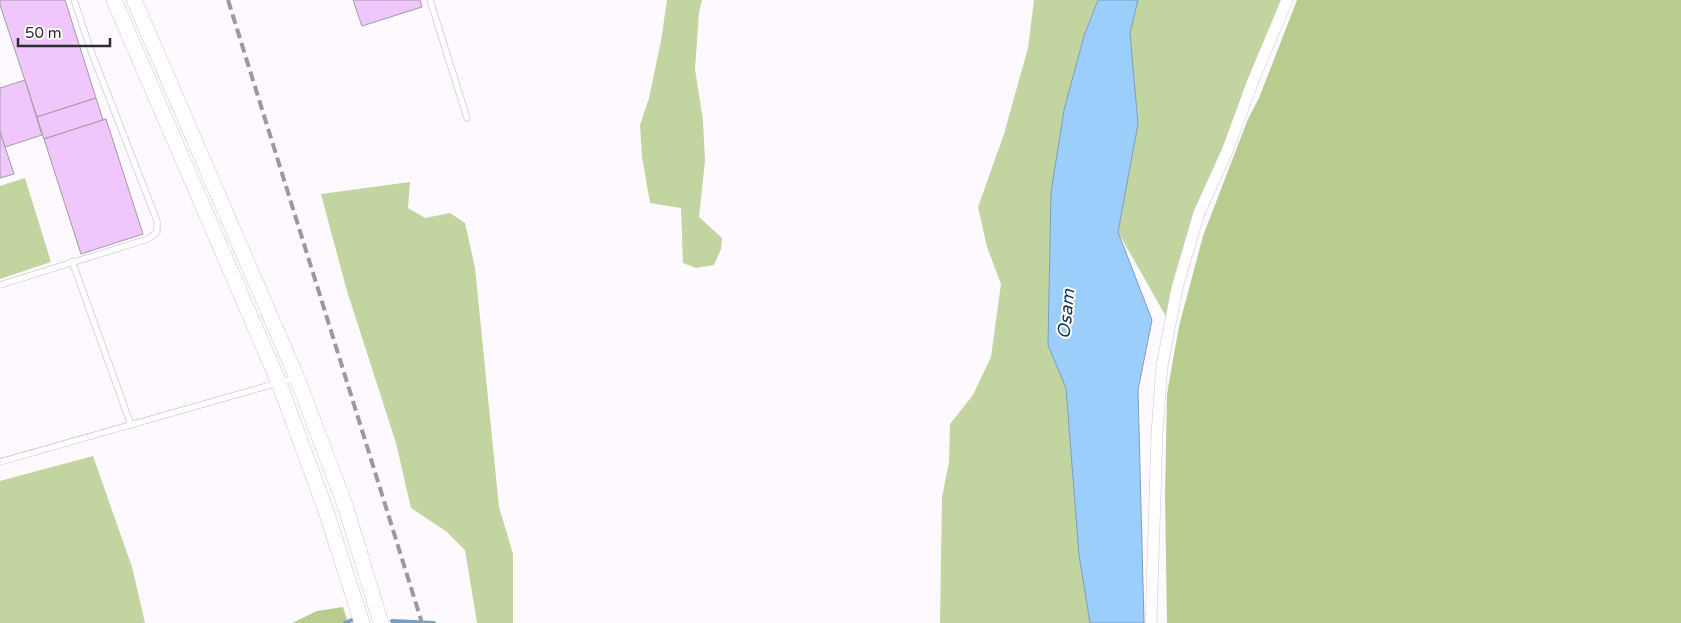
<svg xmlns="http://www.w3.org/2000/svg" width="1681" height="623" font-family="'Varela Round',sans-serif">
<rect width="100%" height="100%" fill="#fdf9ff"/>
<g fill="#c2d49f">
<polygon points="667,0 702,0 699,13 695,69 703,120 705,161 699,217 722,238 721,249 714,265 696,268 683,263 681,208 650,203 642,157 640,125 649,98 661,41"/>
<polygon points="1034,0 1098,0 1084,36 1064,110 1051,192 1048,345 1066,388 1079,555 1090,623 940,623 942,497 949,462 950,424 973,395 991,357 1001,284 987,247 978,207 1004,134 1028,48"/>
<polygon points="1138,0 1286,0 1212,179 1168,320 1118,232 1138,124 1130,33"/>
<polygon points="25,178 51,262 0,279 0,186"/>
<polygon points="410,182 408,208 425,218 450,213 465,223 475,268 499,507 513,554 513,623 477,623 465,550 447,532 411,508 396,443 347,291 321,194"/>
<polygon points="93,456 132,567 145,623 0,623 0,481"/>
</g>
<g fill="#b9cc90">
<polygon points="1297,0 1681,0 1681,623 1167,623 1165,496 1167,394 1179,326 1203,236 1248,119 1259,98"/>
<polygon points="343,607 348,623 292,623 317,611"/>
</g>
<polygon fill="#9ccefb" stroke="#7b9dbe" points="1098,0 1138,0 1130,33 1138,124 1118,232 1152,320 1138,390 1144,623 1090,623 1079,555 1066,388 1048,345 1051,192 1064,110 1084,36"/>
<g fill="none" stroke-linecap="round" stroke-linejoin="round">
<g stroke="#7b9dbe" stroke-width="4">
<polyline points="392,621 434,623"/>
<polyline points="345,623 352,620"/>
</g>
</g>
<g fill="#f0c7fc" stroke="#a19aa3">
<polygon points="0,0 65,0 96,98 37,117 0,5"/>
<polygon points="353,0 420,0 422,7 362,26"/>
<polygon points="25,80 42,135 5,147 0,132 0,88"/>
<polygon points="96,98 103,120 44,139 37,117"/>
<polygon points="106,119 143,234 81,254 44,139"/>
<polygon points="0,132 14,174 0,178"/>
</g>
<g fill="none" stroke-linecap="round" stroke-linejoin="round">
<defs>
<g id="service">
<polyline points="430,0 467,118"/>
<polyline points="72,261 131,425"/>
<polyline points="0,285 148,239 157,232 157,221 91,51 74,0"/>
<polyline points="0,462 295,378"/>
</g>
<polyline id="minor" points="1151,623 1157,433 1162,366 1177,288 1199,213 1228,149 1253,81 1287,0"/>
<g id="secondary">
<polyline points="114,0 279,383 326,511 362,623"/>
<polyline points="134,0 297,378 345,505 381,623"/>
</g>
</defs>
<use href="#service" stroke="#d0c8d2" stroke-width="7"/>
<use href="#minor" stroke="#d0c8d2" stroke-width="12"/>
<use href="#secondary" stroke="#d0c8d2" stroke-width="16"/>
<use href="#service" stroke="#fff" stroke-width="5.5"/>
<use href="#minor" stroke="#fff" stroke-width="11"/>
<use href="#secondary" stroke="#fff" stroke-width="15"/>
<polyline stroke="#9c989d" stroke-width="4" stroke-dasharray="10 5" stroke-linecap="butt" points="228,0 422,623"/>
</g>
<g text-anchor="middle" dominant-baseline="central" stroke-width="4" stroke-linejoin="round" paint-order="stroke">
<g font-size="18" font-style="italic" fill="#123755" stroke="#fff">
<text transform="translate(1066 314) rotate(-84)">Osam</text>
</g>
</g>
<path d="M18 38v8h92v-8" fill="none" stroke="#2f2c30" stroke-width="2.5"/>
<text x="25" y="38" font-size="15" fill="#2f2c30" stroke="#ffffff" stroke-width="4" paint-order="stroke">50 m</text>
</svg>
